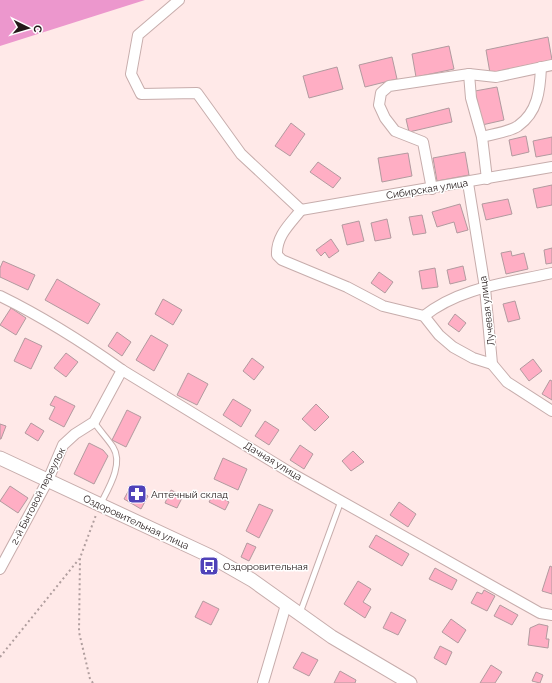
<svg xmlns="http://www.w3.org/2000/svg" width="552" height="683" font-family="Raleway,sans-serif">
<rect width="100%" height="100%" fill="#ffe9e8"/>
<polygon fill="#ec97cd" points="0,0 145,0 0,46"/>
<g fill="#ffaec4" stroke="#b29a9f">
<polygon points="548,37 552,60 490,73 486,50"/>
<polygon points="449,46 454,69 416,77 412,54"/>
<polygon points="392,57 397,79 365,87 359,65"/>
<polygon points="337,67 343,89 309,98 303,76"/>
<polygon points="497,87 504,120 482,125 475,91"/>
<polygon points="449,108 452,122 409,132 406,119"/>
<polygon points="291,123 305,134 290,156 275,146"/>
<polygon points="526,136 529,152 512,156 509,140"/>
<polygon points="552,137 552,154 536,157 533,141"/>
<polygon points="465,152 469,175 437,181 433,158"/>
<polygon points="408,153 412,176 382,182 378,158"/>
<polygon points="318,162 341,178 333,188 310,172"/>
<polygon points="552,185 552,205 537,208 533,189"/>
<polygon points="508,199 512,214 486,220 482,204"/>
<polygon points="460,204 468,230 457,233 454,222 437,227 432,212"/>
<polygon points="422,215 426,233 413,235 409,217"/>
<polygon points="387,219 391,238 375,241 371,223"/>
<polygon points="359,221 364,241 347,245 342,225"/>
<polygon points="331,239 339,251 329,258 325,252 321,256 316,250"/>
<polygon points="552,248 552,263 546,264 544,250"/>
<polygon points="511,251 512,256 524,253 528,269 506,274 501,253"/>
<polygon points="3,261 35,275 28,290 0,277 0,268"/>
<polygon points="463,266 466,280 450,284 447,270"/>
<polygon points="435,268 438,287 422,289 419,271"/>
<polygon points="379,272 393,282 385,293 371,283"/>
<polygon points="57,279 100,304 88,324 45,300"/>
<polygon points="163,299 182,310 173,325 155,314"/>
<polygon points="515,301 520,319 508,322 503,304"/>
<polygon points="11,308 26,318 16,335 0,325"/>
<polygon points="455,314 466,323 459,332 448,324"/>
<polygon points="117,332 131,342 122,356 108,346"/>
<polygon points="151,335 168,345 154,371 136,360"/>
<polygon points="25,338 42,346 31,369 14,361"/>
<polygon points="66,353 78,362 66,377 54,368"/>
<polygon points="252,358 264,367 254,380 243,371"/>
<polygon points="533,359 542,371 529,381 520,369"/>
<polygon points="188,373 208,384 197,405 177,395"/>
<polygon points="550,380 552,381 552,400 542,394"/>
<polygon points="55,396 75,406 64,427 49,419 55,407 50,405"/>
<polygon points="233,399 251,410 241,427 223,415"/>
<polygon points="316,404 329,417 315,431 302,419"/>
<polygon points="127,410 141,417 126,447 112,440"/>
<polygon points="265,421 279,430 269,445 255,436"/>
<polygon points="31,423 44,431 38,441 25,433"/>
<polygon points="0,424 6,426 1,439 0,439"/>
<polygon points="89,443 103,450 108,456 94,484 74,474"/>
<polygon points="300,445 313,454 304,469 290,460"/>
<polygon points="353,451 364,462 351,471 342,461"/>
<polygon points="223,458 247,469 238,490 214,479"/>
<polygon points="10,486 28,498 18,513 0,501"/>
<polygon points="131,486 148,496 141,509 124,499"/>
<polygon points="171,490 183,496 177,508 165,503"/>
<polygon points="214,493 229,502 225,510 209,502"/>
<polygon points="399,502 416,514 408,527 390,515"/>
<polygon points="259,504 273,510 259,538 246,531"/>
<polygon points="376,535 409,554 402,566 369,547"/>
<polygon points="247,543 256,547 249,561 241,557"/>
<polygon points="550,566 552,567 552,594 542,591"/>
<polygon points="435,568 457,580 452,590 429,579"/>
<polygon points="358,581 371,589 363,602 371,607 365,618 344,604"/>
<polygon points="484,590 495,596 487,611 471,603 477,592 482,594"/>
<polygon points="203,601 219,609 211,625 195,617"/>
<polygon points="500,605 518,615 512,625 494,616"/>
<polygon points="391,612 406,620 398,635 383,628"/>
<polygon points="451,619 466,630 458,643 442,632"/>
<polygon points="539,624 548,626 546,639 549,639 548,648 528,645 530,628"/>
<polygon points="440,646 452,652 446,665 434,658"/>
<polygon points="302,652 318,660 309,676 293,668"/>
<polygon points="491,665 502,672 495,683 480,683"/>
<polygon points="340,671 356,680 355,683 334,683"/>
<polygon points="536,672 543,675 540,683 532,681"/>
</g>
<g fill="none" stroke-linecap="round" stroke-linejoin="round">
<defs>
<g id="service">
<path d="M94,422c6,9 13,16 19,25 11,17 -5,42 -13,58"/>
<polyline points="300,613 341,501"/>
</g>
<g id="minor">
<path d="M179,0l-41,35 -7,39 10,20 56,-1 44,61 60,56c-11,14 -25,26 -24,45l5,5 65,27 36,19 41,10 15,19 14,12 20,11 19,6"/>
<polyline points="469,74 471,98 482,137 487,179"/>
<path d="M482,137c11,-3 27,-5 36,-11 20,-14 22,-36 23,-59"/>
<polyline points="468,183 485,288 492,364 507,382 552,411"/>
<polyline points="432,189 423,142 395,131 385,118 379,105 381,93 389,86 469,74 496,77 552,65"/>
<polyline points="301,210 552,167"/>
<path d="M0,296c43,21 84,47 122,74l169,103 249,140 12,2"/>
<path d="M424,316c36,-29 84,-33 128,-43"/>
<polyline points="0,569 48,480 63,445 75,434 94,422 122,370"/>
<polyline points="263,683 286,605"/>
</g>
<polyline id="tertiary" points="0,458 210,556 252,580 332,637 410,683"/>
</defs>
<use href="#service" stroke="#c7adac" stroke-width="7"/>
<use href="#minor" stroke="#c7adac" stroke-width="12"/>
<use href="#tertiary" stroke="#c7adac" stroke-width="15"/>
<g stroke="#b09e9e" stroke-width="2" stroke-dasharray="2 3" stroke-linecap="butt">
<polyline points="0,657 79,559"/>
<polyline points="93,683 90,679 79,632 80,558 96,515"/>
</g>
<use href="#service" stroke="#fff" stroke-width="5"/>
<use href="#minor" stroke="#fff" stroke-width="10"/>
<use href="#tertiary" stroke="#fff" stroke-width="13"/>
</g>
<defs>
<symbol id="pharmacy-square" viewBox="-11 -11 22 22"><rect x="-9" y="-9" width="18" height="18" rx="4" fill="#4f42b9" stroke="#fff"/><path d="M-2-6h4v4h4v4h-4v4h-4v-4h-4v-4h4Z" fill="#fff"/></symbol>
<symbol id="bus-square" viewBox="-11 -11 22 22"><rect x="-9" y="-9" width="18" height="18" rx="4" fill="#4f42b9" stroke="#fff"/><path d="M-5-6H5V4H4V6H2V4H-2V6H-4V4H-5ZM-3.5-4V0h7V-4ZM-3.5 1.2v1.5H-2V1.2ZM2 1.2v1.5H3.5V1.2Z" fill="#fff"/></symbol>
</defs>
<g fill-rule="evenodd">
<use href="#pharmacy-square" x="126" y="483" width="22" height="22"/>
<use href="#bus-square" x="198" y="555" width="22" height="22"/>
</g>
<g text-anchor="middle" dominant-baseline="central" stroke-width="3" stroke-linejoin="round" paint-order="stroke">
<g font-size="10" fill="#231919" stroke="#fff">
<text transform="translate(427 189) rotate(-9)">Сибирская улица</text>
<text transform="translate(487 311) rotate(-97)">Лучевая улица</text>
<text transform="translate(273 461) rotate(31)">Дачная улица</text>
<text transform="translate(38 496) rotate(-63)">2-й Бытовой переулок</text>
<text transform="translate(136 522) rotate(25)">Оздоровительная улица</text>
</g>
<g font-size="10" fill="#231919" stroke="#fff" text-anchor="start">
<text x="151" y="494">Аптечный склад</text>
<text x="223" y="566">Оздоровительная</text>
</g>
</g>
<g transform="translate(28 28) rotate(95)" stroke="#ffffff" stroke-width="3" paint-order="stroke">
<path d="M0-3L7 15L0 10L-7 15Z" fill="#231919"/>
<text y="-6" font-size="11" font-weight="bold" text-anchor="middle" fill="#231919">С</text>
</g>
</svg>
